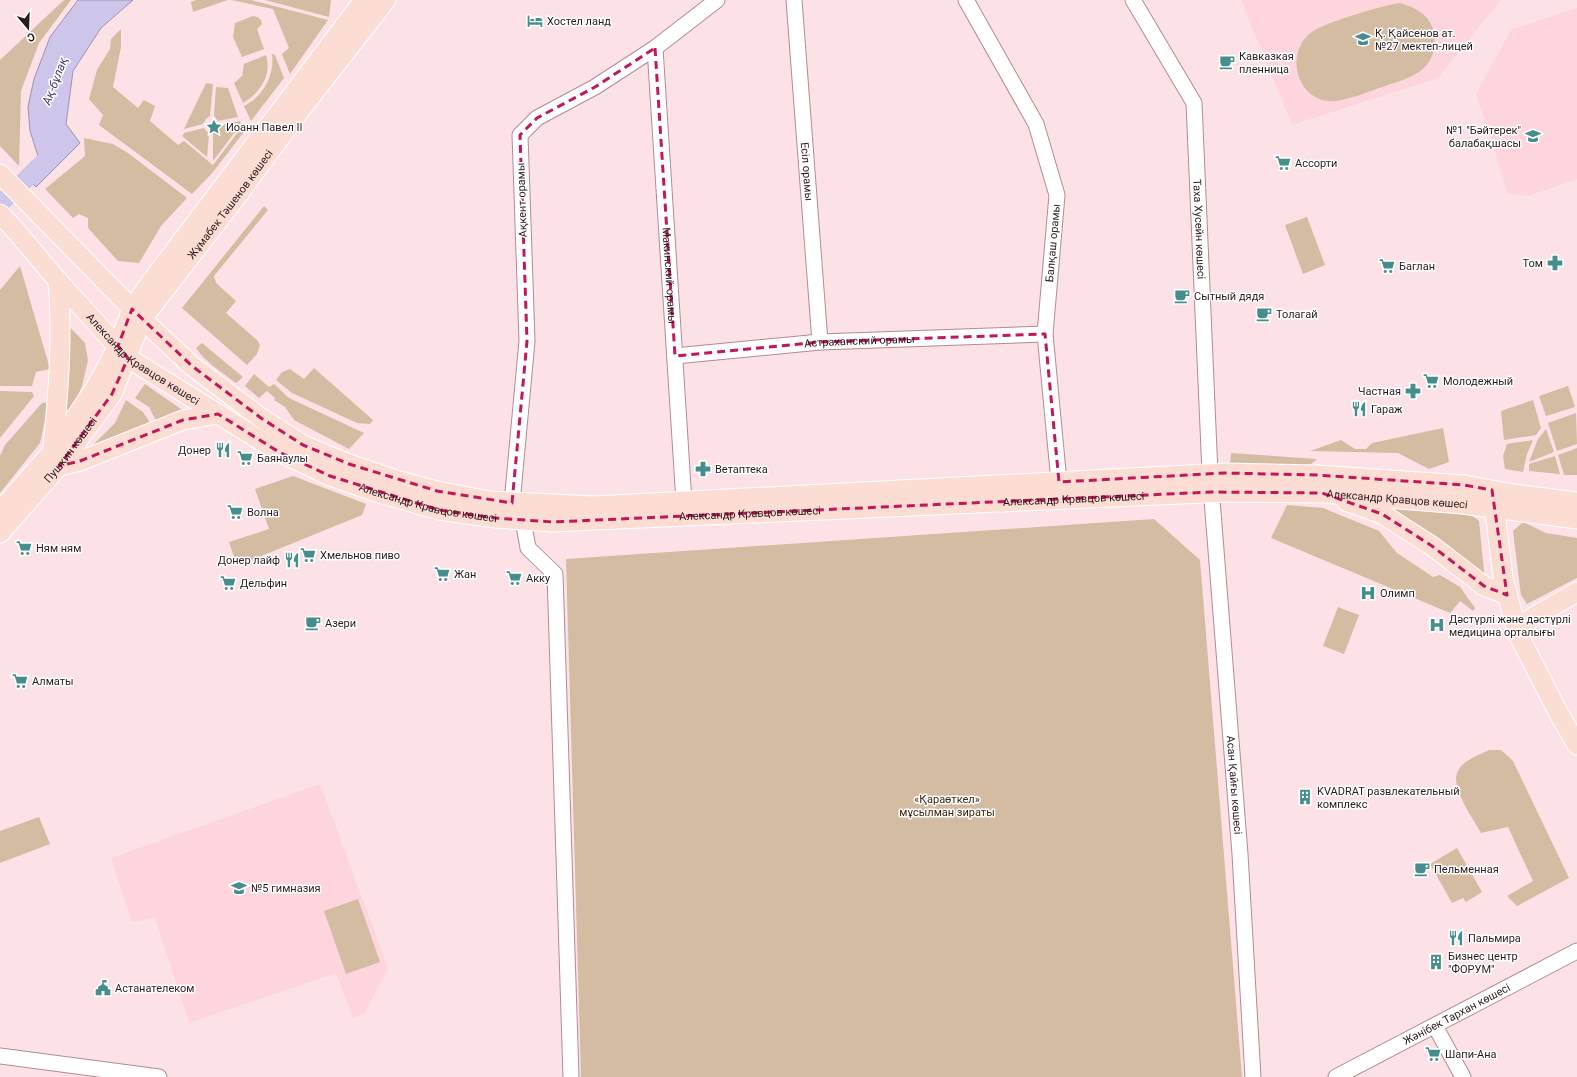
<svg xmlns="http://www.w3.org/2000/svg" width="1577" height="1077" font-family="Roboto,sans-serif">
<rect width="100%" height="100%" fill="#fce2e7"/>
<g fill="#fed5dd">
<polygon points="1241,0 1501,0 1438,78 1292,125"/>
<polygon points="1577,8 1577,179 1528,196 1508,193 1476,94 1511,30"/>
<polygon points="320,784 388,968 365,1013 353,1018 336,973 189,1023 155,918 132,922 111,858"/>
</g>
<g fill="#d3bca1">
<polygon points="64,0 71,0 39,43 21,91 19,166 0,146 0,60"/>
<polygon points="196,0 228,0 193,12 191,2"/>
<polygon points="231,0 251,0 328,20 290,74 282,54 289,48 273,9"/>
<polygon points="265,0 331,0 329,17"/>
<path d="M1399,3c16,4 32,12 35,30 5,39 -25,45 -55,55 -14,5 -28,11 -43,13 -36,4 -52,-43 -28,-66 12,-12 74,-29 91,-32z"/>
<path d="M253,16c6,1 8,2 9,8l-5,5 7,20 -22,8 -9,-20 2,-14z"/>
<polygon points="121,29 121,47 113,87 138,108 144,100 155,106 150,121 178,145 184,141 213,165 244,124 247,128 213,172 192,194 99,125 103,115 89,99 97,70 110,49 111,39"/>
<path d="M272,54l3,1 9,23 -33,43 -7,-15c19,-9 31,-31 28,-52z"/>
<path d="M266,55c6,20 -5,37 -23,48l-9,-20 8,-7 2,-12z"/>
<polygon points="206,83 213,84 210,116 206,119 203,124 184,129"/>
<polygon points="216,87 228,88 238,117 218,121 214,116"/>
<polygon points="240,121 241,124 213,161 213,133 219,129 220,125"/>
<polygon points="204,128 209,134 207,157 182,136 184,133"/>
<polygon points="84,138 113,144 128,153 187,198 161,226 139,263 118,261 88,228 88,218 79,214 73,218 45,189 85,156"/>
<polygon points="264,206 268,210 214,276 216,283 236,301 226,313 257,340 260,345 257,354 247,365 182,308"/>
<polygon points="1307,217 1325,265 1303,274 1285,225"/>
<polygon points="20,266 50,369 36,372 32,386 0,386 0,290"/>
<polygon points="65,322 85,343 88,360 82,386 75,402 62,417"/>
<path d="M202,343l41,34 -7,6c-13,-10 -31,-21 -40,-35z"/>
<polygon points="314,368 373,420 370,424 357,423 292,393 276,380 282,372 290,369 304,379"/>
<polygon points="254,374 269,387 274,384 289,398 364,433 349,449 294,420 285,407 274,400 275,398 267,391 259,398 245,386"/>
<polygon points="145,384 188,414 157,423 149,407 135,398"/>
<polygon points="1568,386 1575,407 1546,416 1539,396"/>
<polygon points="0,391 32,392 34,396 0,438"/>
<polygon points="126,400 143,412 152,426 90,448 115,423"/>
<polygon points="1533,400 1541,428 1536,435 1504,440 1501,411"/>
<polygon points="49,402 40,443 0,493 0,456 5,445 42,403"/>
<polygon points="1576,413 1577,444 1557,451 1548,423"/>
<polygon points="1443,428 1449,462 1429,469 1398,453 1310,451 1341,440 1355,449 1366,449 1372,443"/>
<polygon points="1546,429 1554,452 1529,462 1538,439"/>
<polygon points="1533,440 1527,454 1523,472 1505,469 1503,456 1507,444"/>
<polygon points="1577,448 1577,475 1564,475 1558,455"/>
<polygon points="1231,453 1317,459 1310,465 1230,467"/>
<polygon points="1555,456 1560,474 1529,471 1529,464"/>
<polygon points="293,476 366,504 362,515 237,566 229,542 269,529 255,489"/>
<polygon points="1287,505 1323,508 1379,531 1397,553 1433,577 1440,575 1460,587 1475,608 1473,611 1460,601 1450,613 1271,538"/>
<polygon points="1386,506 1470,514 1479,521 1485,581 1452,548 1420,526"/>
<polygon points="1154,519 1200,560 1242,1077 581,1077 566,559"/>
<polygon points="1523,522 1546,533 1577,538 1577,578 1527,604 1521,595 1513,531"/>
<polygon points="1338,607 1359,615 1344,654 1323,646"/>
<path d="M1489,750h12l12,11 56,117 -52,28 -10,-10 26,-15 -25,-54 -27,6c-7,-13 -32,-47 -23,-62 5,-11 21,-16 31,-21z"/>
<polygon points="39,817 50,844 0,863 0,831"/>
<polygon points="1457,848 1482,892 1466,902 1463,898 1452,903 1430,864"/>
<polygon points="358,899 380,962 346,974 324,911"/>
</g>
<polygon fill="#cec5eb" stroke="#9d92ae" points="78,0 133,0 101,28 73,71 66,124 80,143 36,187 21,172 38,156 30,131 28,107 34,79 50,37"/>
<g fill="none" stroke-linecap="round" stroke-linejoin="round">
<polyline stroke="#cec5eb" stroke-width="18" points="0,204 44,162"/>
<defs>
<g id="minor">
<path id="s1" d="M794,0l26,342"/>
<polyline points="966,0 1036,124 1057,195 1045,334 1059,482"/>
<path id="s2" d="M1133,0l61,103 16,371 30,380 13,223"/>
<path id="s3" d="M655,48l29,454"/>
<path id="s4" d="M675,356l145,-14 225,-8"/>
<polyline points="512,503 527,341 520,135 537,118 595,87 655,48 717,0"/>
<polyline points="523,520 528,548 555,574 571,1077"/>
<polyline points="1435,1026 1463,1077"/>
<polyline points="0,1056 159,1077"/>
<path id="s5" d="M1336,1077l241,-126"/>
</g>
<g id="major">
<polyline points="0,174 142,319 192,366 261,418 303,445 349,464 399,481 437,491 490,501 594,506 1225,473 1317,475 1464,485 1514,494 1577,502"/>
<path id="s6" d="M0,214l16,17 42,50 70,77 151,94 51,24 46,16 63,18 56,8 58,4 673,-30 96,1 140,11 115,15"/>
<path d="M53,449c5,-55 10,-112 5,-168"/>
<polyline points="59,466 80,461 183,420 218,414"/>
<polyline points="1493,497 1503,577 1517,632 1559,714 1577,745"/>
<polyline points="1346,501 1382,514 1432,546 1484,586 1507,595"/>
<polyline points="0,511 53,451 96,387 118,346 132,309 148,286 364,0"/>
<path id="s7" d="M0,533l59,-67 53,-72 30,-75 92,-119 67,-91 85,-109"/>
<polyline points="1517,632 1530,619 1577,592"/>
</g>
</defs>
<use href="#minor" stroke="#b28b94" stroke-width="17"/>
<use href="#major" stroke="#fff" stroke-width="21"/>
<use href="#minor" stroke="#fff" stroke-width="15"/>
<use href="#major" stroke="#fcddd4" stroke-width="19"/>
</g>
<path fill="none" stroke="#c2185b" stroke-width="3" stroke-dasharray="8 5" stroke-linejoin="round" d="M655,48l20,308 145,-14 225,-8 14,148 166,-9 92,2 147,10 28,5 15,105 -23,-9 -52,-40 -50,-32 -60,-21 -110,-1 -659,30 -58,-4 -56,-8 -109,-34 -51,-24 -61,-38 -35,6 -103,41 -21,5 53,-72 16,-36 -10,-12 14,-37 60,57 69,52 42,27 46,19 88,27 75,12 15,-162 -7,-206 17,-17 58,-31z"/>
<defs>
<symbol id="hotel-bare" viewBox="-9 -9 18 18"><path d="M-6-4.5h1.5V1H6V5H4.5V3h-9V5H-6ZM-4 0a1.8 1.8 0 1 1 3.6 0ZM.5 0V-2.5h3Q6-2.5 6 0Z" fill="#468e8e" stroke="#fff" stroke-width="2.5" paint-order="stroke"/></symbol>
<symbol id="school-bare" viewBox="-9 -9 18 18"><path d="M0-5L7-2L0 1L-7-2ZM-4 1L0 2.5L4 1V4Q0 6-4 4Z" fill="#468e8e" stroke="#fff" stroke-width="2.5" paint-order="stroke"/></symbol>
<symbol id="cafe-bare" viewBox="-9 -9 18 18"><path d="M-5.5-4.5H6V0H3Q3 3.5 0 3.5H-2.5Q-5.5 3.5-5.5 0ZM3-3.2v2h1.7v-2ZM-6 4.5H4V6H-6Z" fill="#468e8e" stroke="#fff" stroke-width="2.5" paint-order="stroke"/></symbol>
<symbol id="sight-bare" viewBox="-9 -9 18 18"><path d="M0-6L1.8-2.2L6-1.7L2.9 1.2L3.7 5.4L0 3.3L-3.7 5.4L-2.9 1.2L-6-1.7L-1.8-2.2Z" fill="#468e8e" stroke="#fff" stroke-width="2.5" paint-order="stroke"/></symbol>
<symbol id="supermarket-bare" viewBox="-9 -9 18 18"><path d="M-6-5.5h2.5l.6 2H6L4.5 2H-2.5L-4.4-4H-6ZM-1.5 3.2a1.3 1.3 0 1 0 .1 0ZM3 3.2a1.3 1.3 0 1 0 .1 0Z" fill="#468e8e" stroke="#fff" stroke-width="2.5" paint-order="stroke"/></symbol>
<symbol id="pharmacy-bare" viewBox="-9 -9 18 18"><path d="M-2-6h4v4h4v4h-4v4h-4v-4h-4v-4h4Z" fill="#468e8e" stroke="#fff" stroke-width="2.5" paint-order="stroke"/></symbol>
<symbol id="restaurant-bare" viewBox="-9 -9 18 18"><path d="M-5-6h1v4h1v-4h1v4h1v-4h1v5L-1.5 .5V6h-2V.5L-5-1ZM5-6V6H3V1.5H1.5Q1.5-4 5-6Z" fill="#468e8e" stroke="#fff" stroke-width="2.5" paint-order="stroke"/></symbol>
<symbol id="hospital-bare" viewBox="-9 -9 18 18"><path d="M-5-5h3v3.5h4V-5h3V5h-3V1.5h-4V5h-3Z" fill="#468e8e" stroke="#fff" stroke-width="2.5" paint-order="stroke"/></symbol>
<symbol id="building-bare" viewBox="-9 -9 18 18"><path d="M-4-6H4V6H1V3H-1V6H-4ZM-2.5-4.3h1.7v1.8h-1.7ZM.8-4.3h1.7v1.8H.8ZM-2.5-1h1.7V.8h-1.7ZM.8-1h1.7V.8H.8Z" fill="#468e8e" stroke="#fff" stroke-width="2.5" paint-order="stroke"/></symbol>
<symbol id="civic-bare" viewBox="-9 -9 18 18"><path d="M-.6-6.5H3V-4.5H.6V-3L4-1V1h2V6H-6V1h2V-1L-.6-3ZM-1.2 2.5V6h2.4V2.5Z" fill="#468e8e" stroke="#fff" stroke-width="2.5" paint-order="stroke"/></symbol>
</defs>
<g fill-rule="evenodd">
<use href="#hotel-bare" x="524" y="10" width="22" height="22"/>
<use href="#school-bare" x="1352" y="28" width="22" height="22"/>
<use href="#cafe-bare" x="1216" y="51" width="22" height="22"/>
<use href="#sight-bare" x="203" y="116" width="22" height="22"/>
<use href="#school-bare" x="1522" y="125" width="22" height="22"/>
<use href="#supermarket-bare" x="1272" y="152" width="22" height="22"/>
<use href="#pharmacy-bare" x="1544" y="252" width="22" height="22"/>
<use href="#supermarket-bare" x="1376" y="255" width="22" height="22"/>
<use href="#cafe-bare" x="1171" y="285" width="22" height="22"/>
<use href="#cafe-bare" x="1253" y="303" width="22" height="22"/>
<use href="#supermarket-bare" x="1420" y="370" width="22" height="22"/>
<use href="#pharmacy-bare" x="1402" y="380" width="22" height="22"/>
<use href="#restaurant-bare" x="1348" y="398" width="22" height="22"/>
<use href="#restaurant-bare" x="212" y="439" width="22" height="22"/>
<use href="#supermarket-bare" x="234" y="447" width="22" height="22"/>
<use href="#pharmacy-bare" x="692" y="458" width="22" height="22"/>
<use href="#supermarket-bare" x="224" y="501" width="22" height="22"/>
<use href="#supermarket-bare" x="13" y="537" width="22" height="22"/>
<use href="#supermarket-bare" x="297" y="544" width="22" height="22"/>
<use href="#restaurant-bare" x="281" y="549" width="22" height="22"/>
<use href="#supermarket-bare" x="431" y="563" width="22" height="22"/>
<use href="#supermarket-bare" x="503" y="567" width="22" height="22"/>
<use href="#supermarket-bare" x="217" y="572" width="22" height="22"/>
<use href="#hospital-bare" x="1357" y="582" width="22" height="22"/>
<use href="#cafe-bare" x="302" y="612" width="22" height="22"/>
<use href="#hospital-bare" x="1426" y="614" width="22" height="22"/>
<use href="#supermarket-bare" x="9" y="670" width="22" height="22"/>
<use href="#building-bare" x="1294" y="786" width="22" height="22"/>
<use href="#cafe-bare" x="1411" y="858" width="22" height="22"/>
<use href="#school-bare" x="228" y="877" width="22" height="22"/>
<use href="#restaurant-bare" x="1445" y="927" width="22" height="22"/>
<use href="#building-bare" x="1425" y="951" width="22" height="22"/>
<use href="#civic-bare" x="92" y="977" width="22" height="22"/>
<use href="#supermarket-bare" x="1422" y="1043" width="22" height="22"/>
</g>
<g text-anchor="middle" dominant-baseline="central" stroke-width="3" stroke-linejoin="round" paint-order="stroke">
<g font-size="11" fill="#2a1b1f" stroke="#fff" text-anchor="start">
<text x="547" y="21">Хостел ланд</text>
<text x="1375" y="33">Қ. Қайсенов ат.<tspan x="1375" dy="13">№27 мектеп-лицей</tspan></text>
<text x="1239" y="56">Кавказкая<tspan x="1239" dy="13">пленница</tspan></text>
<text x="226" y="127">Иоанн Павел II</text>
<text x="1521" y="130" text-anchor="end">№1 "Бәйтерек"<tspan x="1521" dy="13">балабақшасы</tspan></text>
<text x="1295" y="163">Ассорти</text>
<text x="1543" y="263" text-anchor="end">Том</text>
<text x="1399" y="266">Баглан</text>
<text x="1194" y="296">Сытный дядя</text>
<text x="1276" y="314">Толагай</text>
<text x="1443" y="381">Молодежный</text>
<text x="1401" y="391" text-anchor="end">Частная</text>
<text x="1371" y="409">Гараж</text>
<text x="211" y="450" text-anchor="end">Донер</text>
<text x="257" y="458">Баянаулы</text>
<text x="715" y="469">Ветаптека</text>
<text x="247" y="512">Волна</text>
<text x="36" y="548">Ням ням</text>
<text x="320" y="555">Хмельнов пиво</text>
<text x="280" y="560" text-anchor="end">Донер лайф</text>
<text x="454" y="574">Жан</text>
<text x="526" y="578">Акку</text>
<text x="240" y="583">Дельфин</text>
<text x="1380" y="593">Олимп</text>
<text x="1449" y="619">Дәстүрлі және дәстүрлі<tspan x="1449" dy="13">медицина орталығы</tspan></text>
<text x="325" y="623">Азери</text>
<text x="32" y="681">Алматы</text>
<text x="1317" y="791">KVADRAT развлекательный<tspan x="1317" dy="13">комплекс</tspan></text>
<text x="1434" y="869">Пельменная</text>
<text x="251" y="888">№5 гимназия</text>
<text x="1468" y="938">Пальмира</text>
<text x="1448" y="956">Бизнес центр<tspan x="1448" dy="13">"ФОРУМ"</tspan></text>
<text x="115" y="988">Астанателеком</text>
<text x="1445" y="1054">Шапи-Ана</text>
</g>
<g font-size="11" fill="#2a1b1f" stroke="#fff">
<text stroke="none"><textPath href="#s1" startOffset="172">Есіл орамы</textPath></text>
<text transform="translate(522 200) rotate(-92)">Ақкент орамы</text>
<text stroke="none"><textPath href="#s7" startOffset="404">Жұмабек Тәшенов көшесі</textPath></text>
<text stroke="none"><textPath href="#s2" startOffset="246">Таха Хусейн көшесі</textPath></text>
<text transform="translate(1053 243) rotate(-85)">Балқаш орамы</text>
<text stroke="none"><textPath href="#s3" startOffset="228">Макинский орамы</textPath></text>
<text stroke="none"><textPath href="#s4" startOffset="185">Астраханский орамы</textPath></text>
<text stroke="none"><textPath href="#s6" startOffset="205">Александр Кравцов көшесі</textPath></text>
<text stroke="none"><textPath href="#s7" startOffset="109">Пушкин көшесі</textPath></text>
<text stroke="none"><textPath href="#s6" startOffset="1177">Александр Кравцов көшесі</textPath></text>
<text stroke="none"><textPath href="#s6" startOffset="1501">Александр Кравцов көшесі</textPath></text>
<text stroke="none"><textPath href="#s6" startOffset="529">Александр Кравцов көшесі</textPath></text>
<text stroke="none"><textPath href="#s6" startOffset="853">Александр Кравцов көшесі</textPath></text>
<text stroke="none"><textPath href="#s2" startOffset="803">Асан Қайғы көшесі</textPath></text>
<text stroke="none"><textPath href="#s5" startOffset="136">Жәнібек Тархан көшесі</textPath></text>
</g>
<g font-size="11" fill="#3b260b" stroke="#fff">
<text x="947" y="799">«Қараөткел»<tspan x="947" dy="13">мұсылман зираты</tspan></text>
</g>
<g font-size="12" font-style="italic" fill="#4b3c6e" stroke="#fff">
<text transform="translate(55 81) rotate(-69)">Ақ-бұлақ</text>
</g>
</g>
<g transform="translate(28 28) rotate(161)" stroke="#ffffff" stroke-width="3" paint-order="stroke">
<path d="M0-3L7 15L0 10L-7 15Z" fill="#2a1b1f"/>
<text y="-6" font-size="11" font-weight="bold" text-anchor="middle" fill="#2a1b1f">С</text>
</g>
</svg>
